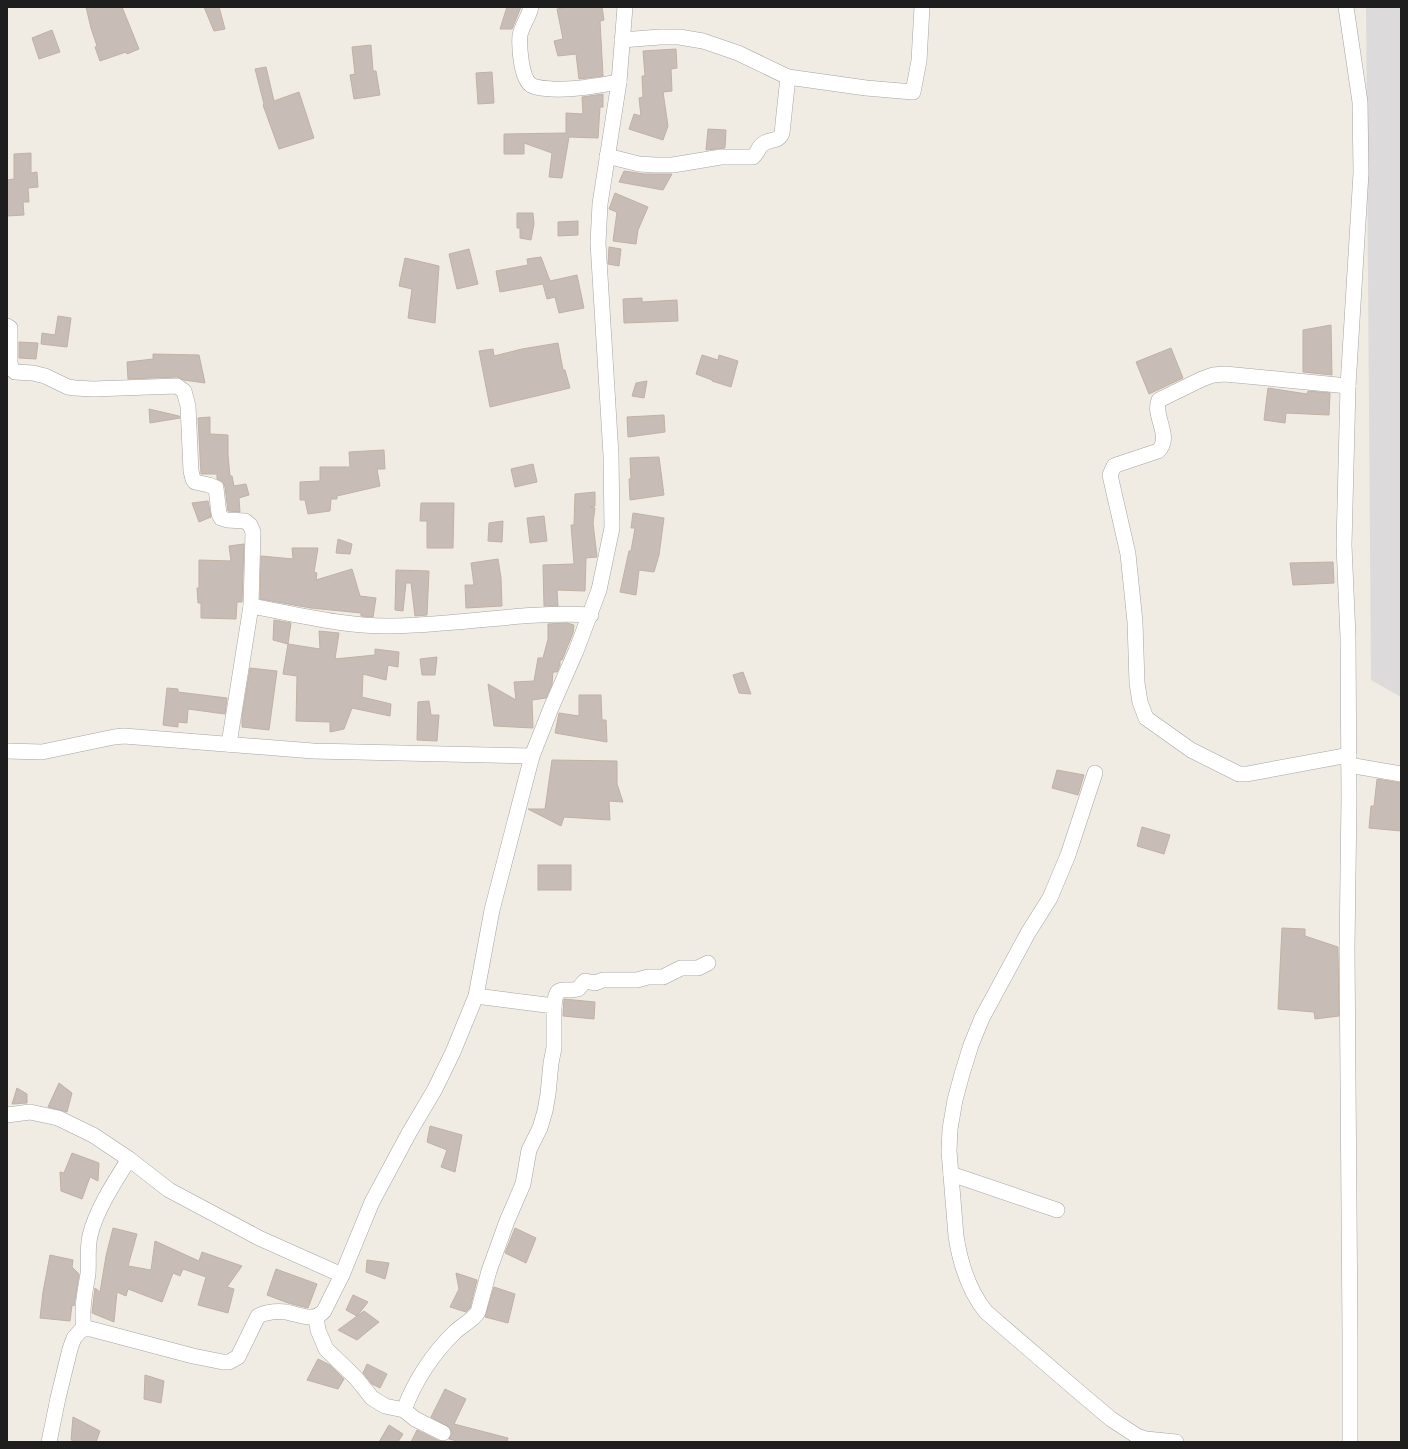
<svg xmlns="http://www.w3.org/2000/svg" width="1408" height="1449" font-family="'Space Grotesk',sans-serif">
<rect width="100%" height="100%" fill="#f0ebe3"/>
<polygon fill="#dcdada" points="1366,7 1401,7 1401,697 1371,680"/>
<g fill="#c8bdb6" stroke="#c2b1a4">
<polygon points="86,7 122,7 139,49 127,54 126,52 100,61 95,47 97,46 91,28"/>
<polygon points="204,7 219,7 225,29 214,31"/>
<polygon points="507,7 521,7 512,29 500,29"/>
<polygon points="567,7 602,7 604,20 600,21 603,76 579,79 576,54 558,56 554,41 563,39 557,9"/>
<polygon points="52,30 60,52 39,59 32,38"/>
<polygon points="371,45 373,71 376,71 380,95 354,99 350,75 355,74 352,47"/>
<polygon points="676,49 677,68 671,69 672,91 663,92 668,126 663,140 629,129 634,114 641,116 639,98 643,97 642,76 645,76 643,51"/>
<polygon points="266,67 274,101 299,92 314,138 279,149 263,105 264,104 255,69"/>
<polygon points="492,72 494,103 478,104 476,73"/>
<polygon points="603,94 603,107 600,107 598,138 569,137 562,178 549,177 552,153 524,143 524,154 504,154 504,134 566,133 566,113 583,114 582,97"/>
<polygon points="708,129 726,130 725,148 706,150"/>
<polygon points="31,153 31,173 37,172 38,187 28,188 29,202 23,202 24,215 7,216 7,180 14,179 14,154"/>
<polygon points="624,171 644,174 672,174 663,190 619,182"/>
<polygon points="615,193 648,207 638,230 636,244 613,241 617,212 609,209"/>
<polygon points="517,213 533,213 534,224 531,240 520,238 520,228 517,228"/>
<polygon points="578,221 578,235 558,236 558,222"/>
<polygon points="609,247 621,249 619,266 608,264"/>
<polygon points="469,249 478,284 457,289 449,254"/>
<polygon points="541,257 550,281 577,275 584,308 559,313 555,297 547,299 543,284 500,292 496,271 528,265 527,259"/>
<polygon points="405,258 439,266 435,323 408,318 412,289 399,286"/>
<polygon points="642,298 642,302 677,300 678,321 624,323 623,299"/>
<polygon points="58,316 71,318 67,347 41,344 42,333 55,335"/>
<polygon points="1331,325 1332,375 1303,372 1303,330"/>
<polygon points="19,342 38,343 36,359 19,358"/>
<polygon points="558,343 563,370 565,370 570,388 490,407 479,351 493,349 494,356 522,349"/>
<polygon points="1171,348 1183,378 1149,394 1136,362"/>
<polygon points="153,354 199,355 205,383 184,380 177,377 128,379 127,362 153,359"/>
<polygon points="702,355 718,360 719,355 738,361 731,387 712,381 712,380 696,374"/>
<polygon points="647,381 644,398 632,396 636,383"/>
<polygon points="1268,388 1307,394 1308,391 1330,393 1329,415 1286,413 1285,423 1264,420"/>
<polygon points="149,409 179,416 180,418 150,423"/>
<polygon points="664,415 665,432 628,437 627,417"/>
<polygon points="210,417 210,434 228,435 228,455 230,476 232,476 234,486 246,484 249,495 239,498 240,512 228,511 225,487 223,482 217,479 217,474 201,474 198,418"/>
<polygon points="384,450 385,469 377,469 380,486 337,496 337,499 331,499 330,511 308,514 305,500 300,500 300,482 320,481 320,467 350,467 349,452"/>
<polygon points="659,457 664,495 630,500 629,479 631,479 630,458"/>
<polygon points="533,464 537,482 515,487 511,469"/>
<polygon points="595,492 595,506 590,507 595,508 593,523 597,557 586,558 585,591 557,590 558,606 544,606 543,565 574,564 571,525 574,525 575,494"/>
<polygon points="208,501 211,517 199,522 192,503"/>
<polygon points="421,503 454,503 453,548 427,548 427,521 420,521"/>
<polygon points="633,513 664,518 659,555 654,572 639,570 636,595 620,592 629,551 631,551 635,528 631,528"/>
<polygon points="544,516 547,541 530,543 527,518"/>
<polygon points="503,521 502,542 488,541 489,523"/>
<polygon points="338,539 352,544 350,554 336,553"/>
<polygon points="244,544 242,602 237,602 236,619 201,618 201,603 198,603 197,588 199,588 199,560 231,561 229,546"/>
<polygon points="292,548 318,548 314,572 317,573 316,580 352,569 360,596 376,598 373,617 361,616 361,613 311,608 260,599 261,556 293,559"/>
<polygon points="498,559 501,578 502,606 466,608 465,585 474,585 471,563"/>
<polygon points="1333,562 1334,583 1293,585 1290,563"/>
<polygon points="396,570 429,571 427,615 415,616 411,583 406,583 403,611 395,610"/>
<polygon points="274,620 291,623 288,644 273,640"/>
<polygon points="567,623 574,625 573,633 562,660 560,660 560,665 557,672 553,672 552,684 546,698 532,700 533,728 494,726 488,684 516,700 514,682 534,681 538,658 543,658 548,639 548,624"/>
<polygon points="319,631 339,633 335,659 375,655 375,649 399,652 398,667 388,665 386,680 363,674 362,697 391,704 390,716 352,708 344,729 330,732 330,722 296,721 297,676 283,674 288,644 320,649"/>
<polygon points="437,657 435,675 422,675 420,659"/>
<polygon points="250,668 277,671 269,730 242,727 242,717"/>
<polygon points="743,672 751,694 739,693 733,675"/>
<polygon points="167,688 178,689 178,692 227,698 225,714 188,709 187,723 178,722 178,727 163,725"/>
<polygon points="579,695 601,695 602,720 606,720 607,742 555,733 559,713 579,716"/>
<polygon points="429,701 431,715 439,715 437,741 417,740 418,702"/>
<polygon points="552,760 617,761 617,784 623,802 609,801 610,820 564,817 561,826 528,809 545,809"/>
<polygon points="1057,770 1084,775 1078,795 1052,788"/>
<polygon points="1377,779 1401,783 1401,831 1369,828 1371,806 1374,806"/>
<polygon points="1142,827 1170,835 1164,854 1137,846"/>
<rect x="538" y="865" width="33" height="25"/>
<polygon points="1282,928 1305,929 1305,936 1338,947 1339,1016 1315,1019 1314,1012 1278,1009"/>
<polygon points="564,999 595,1002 594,1019 563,1016"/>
<polygon points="59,1083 72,1093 67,1112 48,1107"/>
<polygon points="17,1088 27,1094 27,1103 12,1104"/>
<polygon points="430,1126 462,1135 455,1172 441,1167 447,1150 427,1142"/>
<polygon points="72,1153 99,1163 98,1181 90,1177 82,1199 61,1191 60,1172 64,1173"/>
<polygon points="113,1228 137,1234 128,1266 151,1270 155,1241 199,1261 202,1252 242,1266 227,1287 234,1289 228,1313 198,1305 206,1277 183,1269 180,1276 173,1273 162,1302 128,1289 126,1296 117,1292 114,1322 92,1313 95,1288 100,1292 106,1256"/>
<polygon points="515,1228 536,1238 526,1263 505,1253"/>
<polygon points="50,1255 73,1260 72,1267 79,1274 74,1306 72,1305 70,1321 40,1318 43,1292"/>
<polygon points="367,1260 389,1263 385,1279 366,1272"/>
<polygon points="276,1269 317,1284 308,1308 288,1303 267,1295"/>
<polygon points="456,1273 477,1280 470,1308 466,1312 450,1307 459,1289"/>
<polygon points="494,1287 515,1294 508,1323 485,1317"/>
<polygon points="353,1295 368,1302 357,1316 346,1310"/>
<polygon points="364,1311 379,1322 357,1340 338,1330"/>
<polygon points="318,1359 330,1365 344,1379 338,1389 307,1380"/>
<polygon points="367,1364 387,1374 380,1388 372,1384 363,1373"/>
<polygon points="145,1375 164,1381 161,1403 144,1399"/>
<polygon points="445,1389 466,1399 454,1424 508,1438 507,1442 461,1442 449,1439 452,1433 450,1428 431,1417"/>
<polygon points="73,1417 100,1431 96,1442 82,1442 71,1440"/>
<polygon points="389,1425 403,1434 398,1442 379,1442"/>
<polygon points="417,1430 439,1441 449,1442 411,1442"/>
</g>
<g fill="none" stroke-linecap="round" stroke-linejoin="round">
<defs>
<g id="minor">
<path d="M531,7c-2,10 -9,18 -11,28 -1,12 1,43 11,50 7,4 14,3 21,4 23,1 44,-3 67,-7"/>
<polyline points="1346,7 1360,102 1361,173 1348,386 1344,545 1348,637 1349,799 1347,950 1350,1335 1350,1442"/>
<polyline points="622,40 660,37 679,37 703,41 738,53 788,77 866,88 913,92 919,61 922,7"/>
<path d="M607,156l32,8 16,1h18l48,-8h32c5,-4 5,-10 10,-13 7,-6 15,-1 19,-11l6,-56"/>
<polyline points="7,326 10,328 10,364 12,369 15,372 33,373 45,376 68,387 75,388 93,389 177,386 184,391 188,406 191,471 193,479 195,482 209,485 216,488 219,514 221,518 227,520 245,521 250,525 253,532 251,606 229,744"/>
<path d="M1348,386l-123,-12 -12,1 -11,4 -43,21c-7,16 14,37 -1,51l-39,13 -5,2 -4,9 18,79 7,68 2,61 3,19 6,16 45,32 48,24h8l102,-19"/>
<path d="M251,606c45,8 91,20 136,20 69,0 135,-15 204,-11"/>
<polyline points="7,751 42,752 114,737 124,736 313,751 532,756"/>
<polyline points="1349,765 1401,774"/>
<path d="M1095,773l-27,82 -18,43 -22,35 -46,85 -11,27 -9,29 -7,26 -5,29 -1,22 7,85c4,26 13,55 30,76l93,80 32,27 26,17 9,3 30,3"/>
<path d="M554,1006c3,-23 6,-13 24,-17l7,-8 10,2 8,-3h34l11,-3h15l18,-9h17l10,-5"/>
<polyline points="7,1115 30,1112 58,1118 93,1135 129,1159 169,1190 259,1238 342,1275"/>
<polyline points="951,1174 1057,1210"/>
<polyline points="316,1317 318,1330 326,1349 356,1378 372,1398 385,1406 404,1410 415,1419 443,1433"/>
<path d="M84,1329c-3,-18 1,-38 4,-55 1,-13 -1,-26 2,-38 5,-24 25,-55 39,-77"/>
<path d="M404,1410c10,-28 29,-57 51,-78 7,-7 17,-11 23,-20l11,-41 18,-50 16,-37 6,-34 11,-22 5,-17 3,-17 3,-31 3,-15v-42l-78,-10"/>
<path d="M49,1442l9,-44 12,-49 4,-11 8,-9h9l102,27 30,6h6l9,-5 20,-41c9,-4 19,-5 28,-4 13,2 27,11 38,-1l18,-36 30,-73 37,-69 26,-44 18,-37 23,-56 16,-86 40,-154 19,-48 25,-57 23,-61 13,-62 -1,-73 -13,-212 2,-39 19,-122 6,-75"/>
</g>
</defs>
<use href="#minor" stroke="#a5a5a5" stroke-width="16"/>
<use href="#minor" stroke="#fff" stroke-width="15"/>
</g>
<rect width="1408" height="1449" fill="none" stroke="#1e1e1e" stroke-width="16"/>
</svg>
